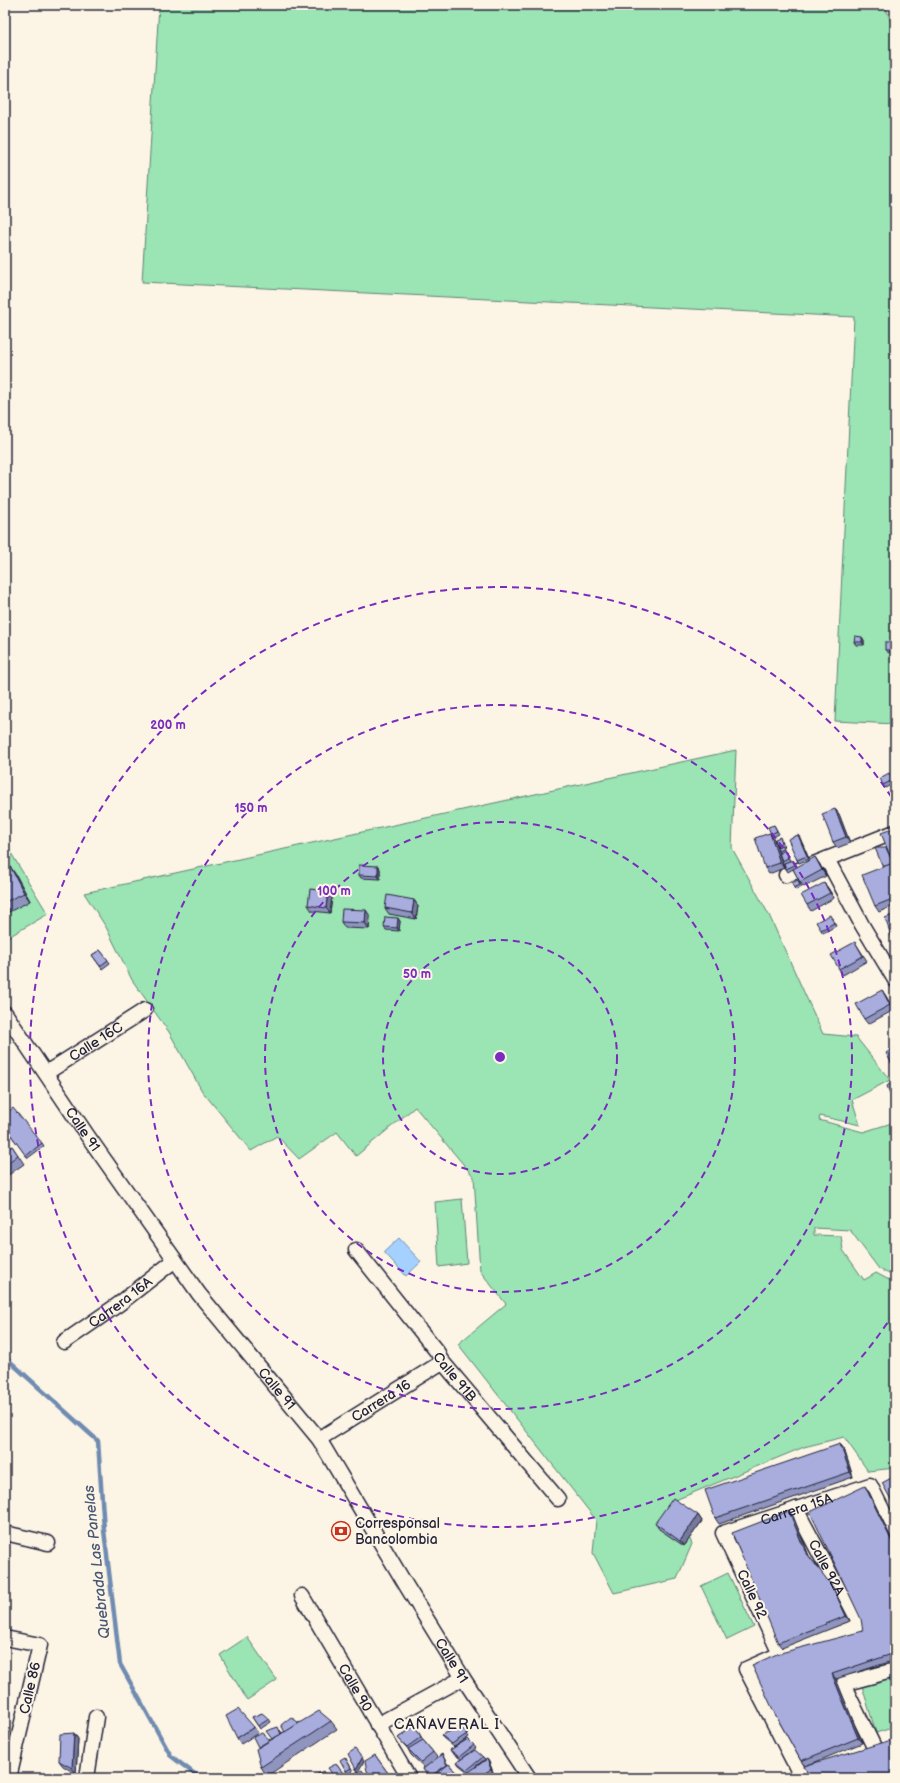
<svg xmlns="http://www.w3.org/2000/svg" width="900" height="1783" font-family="'Balsamiq Sans',sans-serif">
<rect width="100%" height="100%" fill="#fcf5e5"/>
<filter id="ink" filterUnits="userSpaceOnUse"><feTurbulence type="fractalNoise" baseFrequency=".025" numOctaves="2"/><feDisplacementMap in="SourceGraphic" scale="8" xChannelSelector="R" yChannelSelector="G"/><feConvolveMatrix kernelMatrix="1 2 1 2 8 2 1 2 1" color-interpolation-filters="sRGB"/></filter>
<g filter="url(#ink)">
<g fill="#9be4b3" stroke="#5e8377">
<polygon points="159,5 885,5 895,34 895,724 835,721 854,317 142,282"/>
<polygon points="736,750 732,848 769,915 823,1034 856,1037 890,1080 852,1100 860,1125 820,1116 819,1120 863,1132 895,1122 895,1277 879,1269 850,1230 814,1228 814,1235 841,1236 843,1250 864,1280 876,1273 895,1283 895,1468 868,1471 844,1437 804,1447 673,1501 692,1544 677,1579 614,1593 593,1553 596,1520 458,1344 506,1304 480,1271 474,1177 415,1107 356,1156 337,1132 299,1159 277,1136 251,1151 202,1091 169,1032 132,980 106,927 84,893"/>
<polygon points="8,848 48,914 5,939 5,850"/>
<polygon points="462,1199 467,1263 439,1267 435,1202"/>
<polygon points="728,1573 754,1627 727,1640 701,1586"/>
<polygon points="247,1637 277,1680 247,1700 220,1655"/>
<polygon points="895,1676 895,1727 876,1733 862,1686"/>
</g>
<polygon fill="#a4d1ff" stroke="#708bb1" points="399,1238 421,1262 406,1276 384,1252"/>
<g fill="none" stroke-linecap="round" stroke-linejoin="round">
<polyline stroke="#708bb1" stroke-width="4.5" points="5,1357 98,1441 104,1530 120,1664 171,1756 200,1778"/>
<defs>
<g id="minor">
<polyline points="827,859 862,925 895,980"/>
<polyline points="786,875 895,832"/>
<path id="s1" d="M5,1013l82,122 112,159 120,145 88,148 56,91 66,100"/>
<path id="s2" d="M46,1073l99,-63"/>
<path id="s3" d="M356,1250l82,103 2,6 118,140"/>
<path id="s4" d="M64,1342l55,-38 56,-44"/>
<path id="s5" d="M319,1439l120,-75 1,-5"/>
<path id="s6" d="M796,1509l62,117 -78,28 -34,15 56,109"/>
<polyline points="5,1533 48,1543"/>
<path id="s7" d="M302,1596l107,182"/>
<polyline points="5,1638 40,1645 9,1778"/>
<path id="s8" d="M780,1654l-57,-121 147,-48 25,50"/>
<polyline points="377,1725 463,1678"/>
<polyline points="874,1747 843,1684 895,1670"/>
<polyline points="87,1778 96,1717"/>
</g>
</defs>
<use href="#minor" stroke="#22223b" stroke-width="17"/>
<use href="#minor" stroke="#fcf5e5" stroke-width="14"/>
</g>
<g fill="#9095bf" stroke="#22223b">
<polygon points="864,640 864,645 856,645 854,642"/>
<polygon points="892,642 894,645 893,653 887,652 885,650"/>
<polygon points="889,773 895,783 885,788 883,785"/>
<polygon points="835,809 839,814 850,843 837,848 833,842"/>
<polygon points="774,825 779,834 773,837 771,834"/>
<polygon points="895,828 895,905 879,912 875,906 886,848"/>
<polygon points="798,835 800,838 809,859 799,863 797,860"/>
<polygon points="774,839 777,847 778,846 777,845 782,840 784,845 783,846 785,851 787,853 790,861 795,863 797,867 819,863 826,876 804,887 800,882 793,869 788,872 786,869 782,861 778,851 784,868 769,874 765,868"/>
<polygon points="378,866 380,869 380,879 361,878 359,875"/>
<polygon points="5,869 16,875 30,901 5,914"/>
<polygon points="800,883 802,887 796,890 794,888"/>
<polygon points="824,883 828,888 834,898 811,911 807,905"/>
<polygon points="332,897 330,913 312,911 308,905"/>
<polygon points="414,900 418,906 416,919 389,914 385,908"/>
<polygon points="895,914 895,941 894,941 892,938"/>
<polygon points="370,916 369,929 345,928 341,922"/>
<polygon points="832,918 836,926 823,933 821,930"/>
<polygon points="400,921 399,931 386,930 384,927"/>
<polygon points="855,942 867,961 843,975 839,969"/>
<polygon points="100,950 110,963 102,969 92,955"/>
<polygon points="882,990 894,1010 868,1024 864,1019"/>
<polygon points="5,1114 42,1143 44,1146 28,1158 7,1130 5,1131"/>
<polygon points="12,1146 24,1164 7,1176 5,1173 5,1151"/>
<polygon points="840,1444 844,1449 853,1477 719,1524 715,1518"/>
<polygon points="869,1492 895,1546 895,1660 836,1679 862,1743 813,1763 805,1766 801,1761 775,1714 863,1631"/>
<polygon points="698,1515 702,1521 684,1546 659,1529 655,1523"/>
<polygon points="793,1516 809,1556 835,1592 850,1621 782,1648 778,1643"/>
<polygon points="252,1717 269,1719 271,1722 260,1729"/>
<polygon points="331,1721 337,1729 267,1776 261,1767 270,1740 272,1739 280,1730 282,1733 299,1723"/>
<polygon points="415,1726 423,1740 437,1757 432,1762 442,1754 448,1765 449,1764 460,1778 430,1778 423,1769 424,1767 411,1755 408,1749 398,1738"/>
<polygon points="254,1727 258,1733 241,1744 237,1738"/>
<polygon points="74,1733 78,1739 76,1774 63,1766 59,1761"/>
<polygon points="467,1734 469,1737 454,1747 443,1738 441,1735"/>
<polygon points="468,1739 476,1748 463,1758 483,1757 485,1759 475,1767 487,1759 489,1762 493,1772 484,1778 469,1778 466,1774 468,1772 459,1765 457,1762 461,1759 452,1753 450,1750"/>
<polygon points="375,1755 390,1776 387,1778 373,1778"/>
<polygon points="345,1757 353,1771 348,1774 346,1771"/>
<polygon points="336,1764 345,1776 342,1778 335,1778"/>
</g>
<g fill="#76799b" stroke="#22223b">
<polygon points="862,637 864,640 864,645 862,642"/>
<polygon points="892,642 894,645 893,653 891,650"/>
<polygon points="835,809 839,814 850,843 846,837"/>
<polygon points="770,833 774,839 784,868 780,863"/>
<polygon points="798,835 800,838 809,859 807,856"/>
<polygon points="815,857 819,863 826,876 822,870"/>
<polygon points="10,866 16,875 30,901 24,893"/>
<polygon points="378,866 380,869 380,879 378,876"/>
<polygon points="824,883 828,888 834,898 830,893"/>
<polygon points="328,891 332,897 330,913 326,908"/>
<polygon points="414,900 418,906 416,919 412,913"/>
<polygon points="366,910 370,916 369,929 365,923"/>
<polygon points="398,918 400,921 399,931 397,928"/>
<polygon points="882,990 886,996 894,1010 890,1005"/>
<polygon points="840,1444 844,1449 853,1477 850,1472"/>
<polygon points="865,1486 869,1492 895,1546 895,1548"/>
<polygon points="789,1511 793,1516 809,1556 805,1551"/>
<polygon points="698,1515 702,1521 684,1546 680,1541"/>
<polygon points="832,1586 835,1592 850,1621 846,1616"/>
<polygon points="832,1674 836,1679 862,1743 858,1738"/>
<polygon points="74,1733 78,1739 76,1774 72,1768"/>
<polygon points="362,1758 364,1761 358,1772 356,1769"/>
<polygon points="487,1759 489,1762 493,1772 491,1769"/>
</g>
<g fill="#a8adde" stroke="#22223b">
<polygon points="855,636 862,637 862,642 854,642"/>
<polygon points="885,642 892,642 891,650 885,650"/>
<polygon points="889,773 893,780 883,785 880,778"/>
<polygon points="835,809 846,837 833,842 822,814"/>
<polygon points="774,825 777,831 771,834 768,827"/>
<polygon points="895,828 895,862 893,863 881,833"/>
<polygon points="770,833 780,863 765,868 755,838"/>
<polygon points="798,835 807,856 797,860 788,839"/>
<polygon points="780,837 782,842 777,845 775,839"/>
<polygon points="782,845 783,849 778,851 777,847"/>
<polygon points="875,848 886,848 893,863 883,867"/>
<polygon points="785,850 788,858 782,861 779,853"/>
<polygon points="815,857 822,870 800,882 793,869"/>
<polygon points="793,860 795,865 786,869 784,863"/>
<polygon points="893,863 895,869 895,898 875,906 862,875"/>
<polygon points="359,865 378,866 378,876 359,875"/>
<polygon points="10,866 24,893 5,902 5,869"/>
<polygon points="798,880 800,885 794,888 792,883"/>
<polygon points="824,883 830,893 807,905 801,895"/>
<polygon points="310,889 328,891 326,908 308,905"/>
<polygon points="387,895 414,900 412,913 385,908"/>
<polygon points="342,909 366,910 365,923 341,922"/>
<polygon points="895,914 895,937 892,938 885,918"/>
<polygon points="830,915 834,923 821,930 816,922"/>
<polygon points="385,917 398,918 397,928 384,927"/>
<polygon points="855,942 863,956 839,969 831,955"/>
<polygon points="100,950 108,960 100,966 92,955"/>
<polygon points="882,990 890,1005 864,1019 856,1004"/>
<polygon points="895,1047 895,1067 894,1068 886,1053"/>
<polygon points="895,1080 895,1100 893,1101 887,1086"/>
<polygon points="13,1108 42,1143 26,1156 5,1127 5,1114"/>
<polygon points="12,1146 18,1155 5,1165 5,1151"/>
<polygon points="840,1444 850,1472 715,1518 705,1490"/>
<polygon points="895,1476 895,1507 882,1483"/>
<polygon points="865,1486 895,1548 895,1653 832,1674 858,1738 801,1761 775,1714 752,1665 777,1654 863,1631 861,1619 810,1512"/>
<polygon points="673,1498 698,1515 680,1541 655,1523"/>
<polygon points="789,1511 805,1551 832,1586 846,1616 778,1643 732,1533"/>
<polygon points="238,1709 254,1727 237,1738 226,1716"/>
<polygon points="319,1711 331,1721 261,1767 256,1749"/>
<polygon points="262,1713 269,1719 258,1726 252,1717"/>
<polygon points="291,1717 299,1723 285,1732 281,1725"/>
<polygon points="415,1726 421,1737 407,1747 398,1738"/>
<polygon points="278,1727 281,1734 272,1739 266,1731"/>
<polygon points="461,1727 467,1734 452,1744 441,1735"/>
<polygon points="74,1733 72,1768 59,1761 60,1734"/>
<polygon points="262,1733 270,1740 258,1747 253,1737"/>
<polygon points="468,1739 474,1745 459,1757 450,1750"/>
<polygon points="895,1739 895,1778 810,1778 804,1766"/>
<polygon points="423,1740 433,1752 421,1762 408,1749"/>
<polygon points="355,1749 362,1758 356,1769 348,1754"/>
<polygon points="475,1750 483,1757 467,1770 457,1762"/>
<polygon points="442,1754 447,1765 429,1777 423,1769"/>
<polygon points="375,1755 388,1773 381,1778 373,1778 367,1771 365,1761"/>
<polygon points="345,1757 351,1768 346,1771 340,1760"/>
<polygon points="487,1759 491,1769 478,1778 470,1778 466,1774"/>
<polygon points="336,1764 343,1773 336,1778 335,1778 328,1768"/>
<polygon points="449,1764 458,1775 454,1778 430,1778"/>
<polygon points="362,1770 367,1778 354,1778 352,1775"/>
<polygon points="323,1771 326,1778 313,1778 312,1777"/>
</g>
</g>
<g fill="none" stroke="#7b2cbf" stroke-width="2" stroke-dasharray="7 5">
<circle cx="500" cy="1057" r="117"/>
<circle cx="500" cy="1057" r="235"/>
<circle cx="500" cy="1057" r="352"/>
<path d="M894 1313A470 470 0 1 1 894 801"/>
</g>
<defs>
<symbol id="bank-ring" viewBox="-11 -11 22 22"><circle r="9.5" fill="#fcf5e5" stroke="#c8321e" stroke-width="1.5"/><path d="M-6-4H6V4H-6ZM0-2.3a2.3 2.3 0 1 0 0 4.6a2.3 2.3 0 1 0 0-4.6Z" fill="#c8321e"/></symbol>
</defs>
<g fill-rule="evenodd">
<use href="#bank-ring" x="330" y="1520" width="22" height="22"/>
</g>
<g text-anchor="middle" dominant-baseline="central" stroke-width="4" stroke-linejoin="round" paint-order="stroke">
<g font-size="14" fill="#22223b" stroke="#fcf5e5">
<text stroke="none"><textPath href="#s2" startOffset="59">Calle 16C</textPath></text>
<text stroke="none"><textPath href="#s1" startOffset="140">Calle 91</textPath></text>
<text stroke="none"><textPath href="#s4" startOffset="69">Carrera 16A</textPath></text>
<text stroke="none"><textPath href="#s3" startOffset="161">Calle 91B</textPath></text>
<text stroke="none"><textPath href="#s1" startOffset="464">Calle 91</textPath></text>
<text stroke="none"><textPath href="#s5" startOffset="73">Carrera 16</textPath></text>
<text stroke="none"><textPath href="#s8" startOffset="211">Carrera 15A</textPath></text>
<text stroke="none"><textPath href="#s6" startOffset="66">Calle 92A</textPath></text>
<text transform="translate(752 1594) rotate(65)">Calle 92</text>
<text stroke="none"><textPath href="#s1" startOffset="788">Calle 91</textPath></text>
<text stroke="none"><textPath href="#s7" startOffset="106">Calle 90</textPath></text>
<text transform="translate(30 1688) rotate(-77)">Calle 86</text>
</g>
<g font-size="14" fill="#22223b" stroke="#fcf5e5" text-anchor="start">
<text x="355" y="1523">Corresponsal<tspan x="355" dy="16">Bancolombia</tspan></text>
</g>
<g font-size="15" font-style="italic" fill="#495776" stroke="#fcf5e5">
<text transform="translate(97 1562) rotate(-96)">Quebrada Las Panelas</text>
</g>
<g font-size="15" letter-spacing="1" fill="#22223b" stroke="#fcf5e5">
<text x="447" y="1724">CAÑAVERAL I</text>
</g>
</g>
<circle cx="500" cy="1057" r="6" fill="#7b2cbf" stroke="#fcf5e5" stroke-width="2"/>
<g font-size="12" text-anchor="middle" font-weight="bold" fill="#7b2cbf" stroke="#fcf5e5" stroke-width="4" stroke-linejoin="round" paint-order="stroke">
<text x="168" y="729">200 m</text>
<text x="251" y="812">150 m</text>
<text x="334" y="895">100 m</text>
<text x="417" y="978">50 m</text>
</g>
<rect width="900" height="1783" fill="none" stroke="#fcf5e5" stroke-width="20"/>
<rect x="10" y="10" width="880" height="1763" fill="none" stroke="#22223b" stroke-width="1.5" filter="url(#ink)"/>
</svg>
